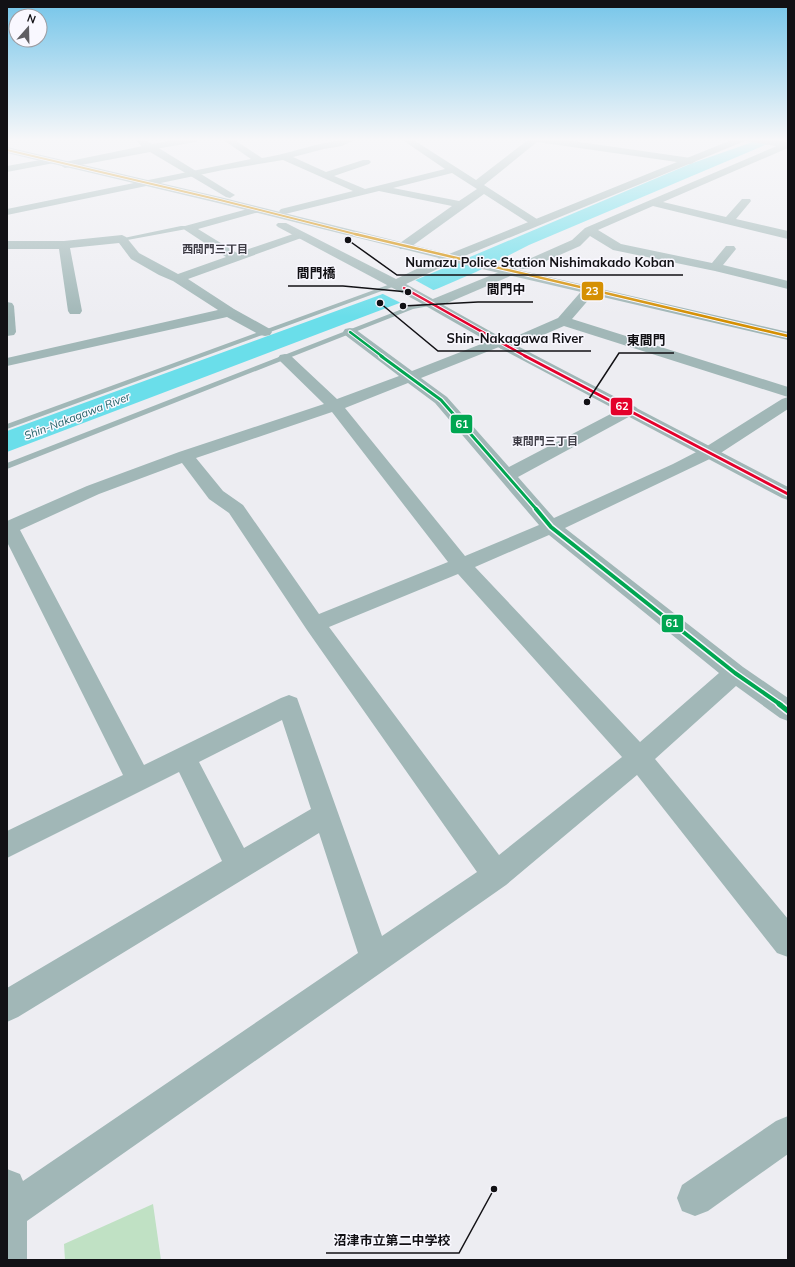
<svg xmlns="http://www.w3.org/2000/svg" width="795" height="1267" font-family="Mulish,'Noto Sans JP',sans-serif">
<rect width="100%" height="100%" fill="#ededf2"/>
<polygon fill="#c0e1c4" points="153,1204 161,1260 65,1260 64,1244"/>
<polygon fill="#6adeea" points="761,139 788,139 765,145 529,245 476,272 439,288 7,452 7,431 380,295 690,164"/>
<polygon fill="#ededf2" points="415,280 435,291 401,303 381,293"/>
<g fill="none" stroke-linecap="round" stroke-linejoin="round">
<g fill="#a1b7b7" fill-rule="evenodd">
<polygon points="181,226 189,226 192,228 122,241 119,239"/>
<polygon points="396,282 399,284 398,285 7,429 7,424"/>
<polygon points="433,302 435,303 435,305 413,309 7,469 7,463 410,306"/>
</g>
<g fill="#a1b7b7" fill-rule="evenodd">
<polygon points="177,139 200,139 196,142 155,149 153,151 150,152 65,168 60,165 65,162"/>
<path d="M222,139h11l29,19c32,-5 63,-19 95,-19l-15,7 -18,3 -31,8 33,15 37,-12h6l2,2 -2,2 -35,12 31,13 80,-20 -44,-30h11l64,41 53,-41h30l132,19 5,3 -5,3 -154,-22 -53,43 56,36 2,2 -2,2h-8l-48,-31 -76,55h-8l-2,-3 2,-3 52,-37 -73,-15 -94,23 -4,-1 -2,-2 2,-2 72,-18 -70,-31 -60,10 -216,45v-6l244,-50zM452,173l25,16 -18,12 -66,-13z"/>
<polygon points="786,142 788,143 788,148 663,202 726,217 742,199 750,199 751,201 736,219 788,231 788,239 653,206 598,230 621,244 712,263 726,246 734,246 736,249 723,265 788,281 788,289 715,271 613,250 590,236 580,246 528,269 520,269 518,266 520,263 572,240 585,228"/>
<polygon points="51,158 54,159 56,161 54,163 7,172 7,166"/>
<polygon points="255,207 261,210 259,212 198,229 237,253 296,233 304,233 306,235 304,237 188,279 234,309 270,329 272,332 270,335 265,336 260,335 227,317 7,366 7,358 218,310 173,281 159,275 131,259 119,243 70,248 82,311 80,314 70,314 68,311 59,249 7,249 7,241 64,241 122,235 126,237 139,253 178,274 226,257 185,230 183,228 185,226"/>
<polygon points="511,267 515,268 517,271 515,274 438,307 428,307 426,304 428,301"/>
<path d="M590,286l5,1 2,3 -25,29 216,68v10l-224,-71 -53,23 -5,1 -5,-1 -2,-2 -78,31 26,19 62,70 115,-60 6,-2 6,2 2,3 -2,3 -118,64 36,41 119,-54 31,-16 78,-49 6,-2v12l-72,47 -151,72 178,139 45,31v23l-8,-3 -44,-32 -81,73 133,160v38l-11,-4 -140,-178 -131,110 -479,336v39h-20v-91l13,5 3,7 335,-228 -39,-120 -301,184 -11,5v-34l215,-127 -43,-89 -172,86v-27l116,-56 -116,-233v-21l80,-35 92,-34 145,-48 -44,-43 -2,-3 2,-3 5,-1 5,1 47,44 62,-23 -54,-41 -2,-3 2,-3 5,-1 5,1 57,42 82,-32 5,-1 6,3 53,-23 27,-31zM408,383l27,20 104,122 -74,31 -120,-148zM332,412l116,150 -129,52 -76,-109 -20,-14 -27,-33zM182,463l27,36 20,14 78,117 170,242 -95,64 -85,-238 -8,-3 -8,3 -137,67 -124,-235 79,-36zM549,535l170,138 -79,69 -165,-175zM458,574l164,183 -123,98 -170,-228zM282,720l29,89 -67,39 -45,-86z"/>
<polygon points="7,302 12,303 14,306 16,332 14,335 7,336"/>
<polygon points="788,1116 788,1154 708,1211 695,1216 682,1211 677,1198 682,1185 776,1121"/>
</g>
<g fill="#a0b6b6" fill-rule="evenodd">
<polygon points="134,139 144,139 235,195 230,198 226,197 145,149"/>
<polygon points="734,139 769,139 788,142 788,148 745,141 462,257 788,332 788,340 452,262 406,284 504,339 788,487 788,500 782,498 494,345 417,301 278,227 276,225 278,223 286,223 396,279 439,258 218,203 7,153 7,147 220,197 449,254"/>
</g>
<defs>
<polyline id="bus-1-far1" points="7,150 220,200 359,235"/>
<polyline id="bus-1" points="355,234 788,336"/>
<polyline id="bus-2-far1" points="404,288 527,357"/>
<polyline id="bus-2" points="525,356 788,494"/>
<polyline id="bus-3-far3" points="350,332 383,357"/>
<polyline id="bus-3-far2" points="381,356 441,400 537,510"/>
<polyline id="bus-3-far1" points="536,509 551,527 735,673 781,705"/>
<polyline id="bus-3" points="779,704 788,711"/>
</defs>
<use href="#bus-1-far1" stroke="#f9f8ff" stroke-width="3.5"/>
<use href="#bus-1" stroke="#f9f8ff" stroke-width="4.5"/>
<use href="#bus-2-far1" stroke="#f9f8ff" stroke-width="4.5"/>
<use href="#bus-2" stroke="#f9f8ff" stroke-width="5.5"/>
<use href="#bus-3-far3" stroke="#f9f8ff" stroke-width="4.5"/>
<use href="#bus-3-far2" stroke="#f9f8ff" stroke-width="5.5"/>
<use href="#bus-3-far1" stroke="#f9f8ff" stroke-width="7"/>
<use href="#bus-3" stroke="#f9f8ff" stroke-width="8"/>
<use href="#bus-1-far1" stroke="#d59003" stroke-width="2"/>
<use href="#bus-1" stroke="#d59003" stroke-width="2.5"/>
<use href="#bus-2-far1" stroke="#e4002b" stroke-width="2.5"/>
<use href="#bus-2" stroke="#e4002b" stroke-width="3"/>
<use href="#bus-3-far3" stroke="#00a651" stroke-width="2.5"/>
<use href="#bus-3-far2" stroke="#00a651" stroke-width="3"/>
<use href="#bus-3-far1" stroke="#00a651" stroke-width="4"/>
<use href="#bus-3" stroke="#00a651" stroke-width="5"/>
</g>
<linearGradient id="sky" x2="0" y2="1"><stop stop-color="#75c5e9"/><stop offset="0.44" stop-color="#f7f7f9"/><stop offset="1" stop-color="#f7f7f9" stop-opacity="0"/></linearGradient>
<rect width="795" height="317" fill="url(#sky)"/>
<g text-anchor="middle" dominant-baseline="central" stroke-width="3" stroke-linejoin="round" paint-order="stroke">
<g font-size="11" font-weight="bold" fill="#3d3b44" stroke="#f9f8ff">
<text x="215" y="249">西間門三丁目</text>
<text x="545" y="441">東間門三丁目</text>
</g>
<g font-size="11" font-style="italic" fill="#216066" stroke="#f9f8ff">
<text transform="translate(77 416) rotate(-21)">Shin-Nakagawa River</text>
</g>
</g>
<path fill="none" stroke="#121115" stroke-width="1.5" d="M348 240L397 275H683M408 292L343 286H288M403 306L478 302H533M380 303L438 351H591M587 402L619 353H674M494 1189L459 1253H326"/>
<g fill="#121115" stroke="#f9f8ff" stroke-width="1.5">
<circle cx="348" cy="240" r="4"/>
<circle cx="408" cy="292" r="4"/>
<circle cx="403" cy="306" r="4"/>
<circle cx="380" cy="303" r="4"/>
<circle cx="587" cy="402" r="4"/>
<circle cx="494" cy="1189" r="4"/>
</g>
<g font-size="13" text-anchor="middle" font-weight="bold" fill="#121115" stroke="#f9f8ff" stroke-width="3" stroke-linejoin="round" paint-order="stroke">
<text x="540" y="267">Numazu Police Station Nishimakado Koban</text>
<text x="316" y="278">間門橋</text>
<text x="506" y="294">間門中</text>
<text x="515" y="343">Shin-Nakagawa River</text>
<text x="646" y="345">東間門</text>
<text x="392" y="1245">沼津市立第二中学校</text>
</g>
<g stroke="#f9f8ff" stroke-width="1.5">
<rect x="581" y="281" width="23" height="20" rx="4" fill="#d59003"/>
<rect x="610" y="397" width="23" height="19" rx="4" fill="#e4002b"/>
<rect x="450" y="414" width="23" height="20" rx="4" fill="#00a651"/>
<rect x="661" y="614" width="23" height="19" rx="4" fill="#00a651"/>
</g>
<g font-size="11" text-anchor="middle" font-weight="bold" fill="#fff">
<text x="592" y="295">23</text>
<text x="622" y="410">62</text>
<text x="462" y="428">61</text>
<text x="672" y="627">61</text>
</g>
<rect width="795" height="1267" fill="none" stroke="#121115" stroke-width="16"/>
<g transform="translate(28 28) rotate(20)"><circle r="19" fill="#f9f8ff" stroke="#9d9ca1"/>
<path d="M0-3L7 15L0 10L-7 15Z" fill="#5f5e62"/>
<text y="-6" font-size="11" font-weight="bold" text-anchor="middle" fill="#121115">N</text>
</g>
</svg>
